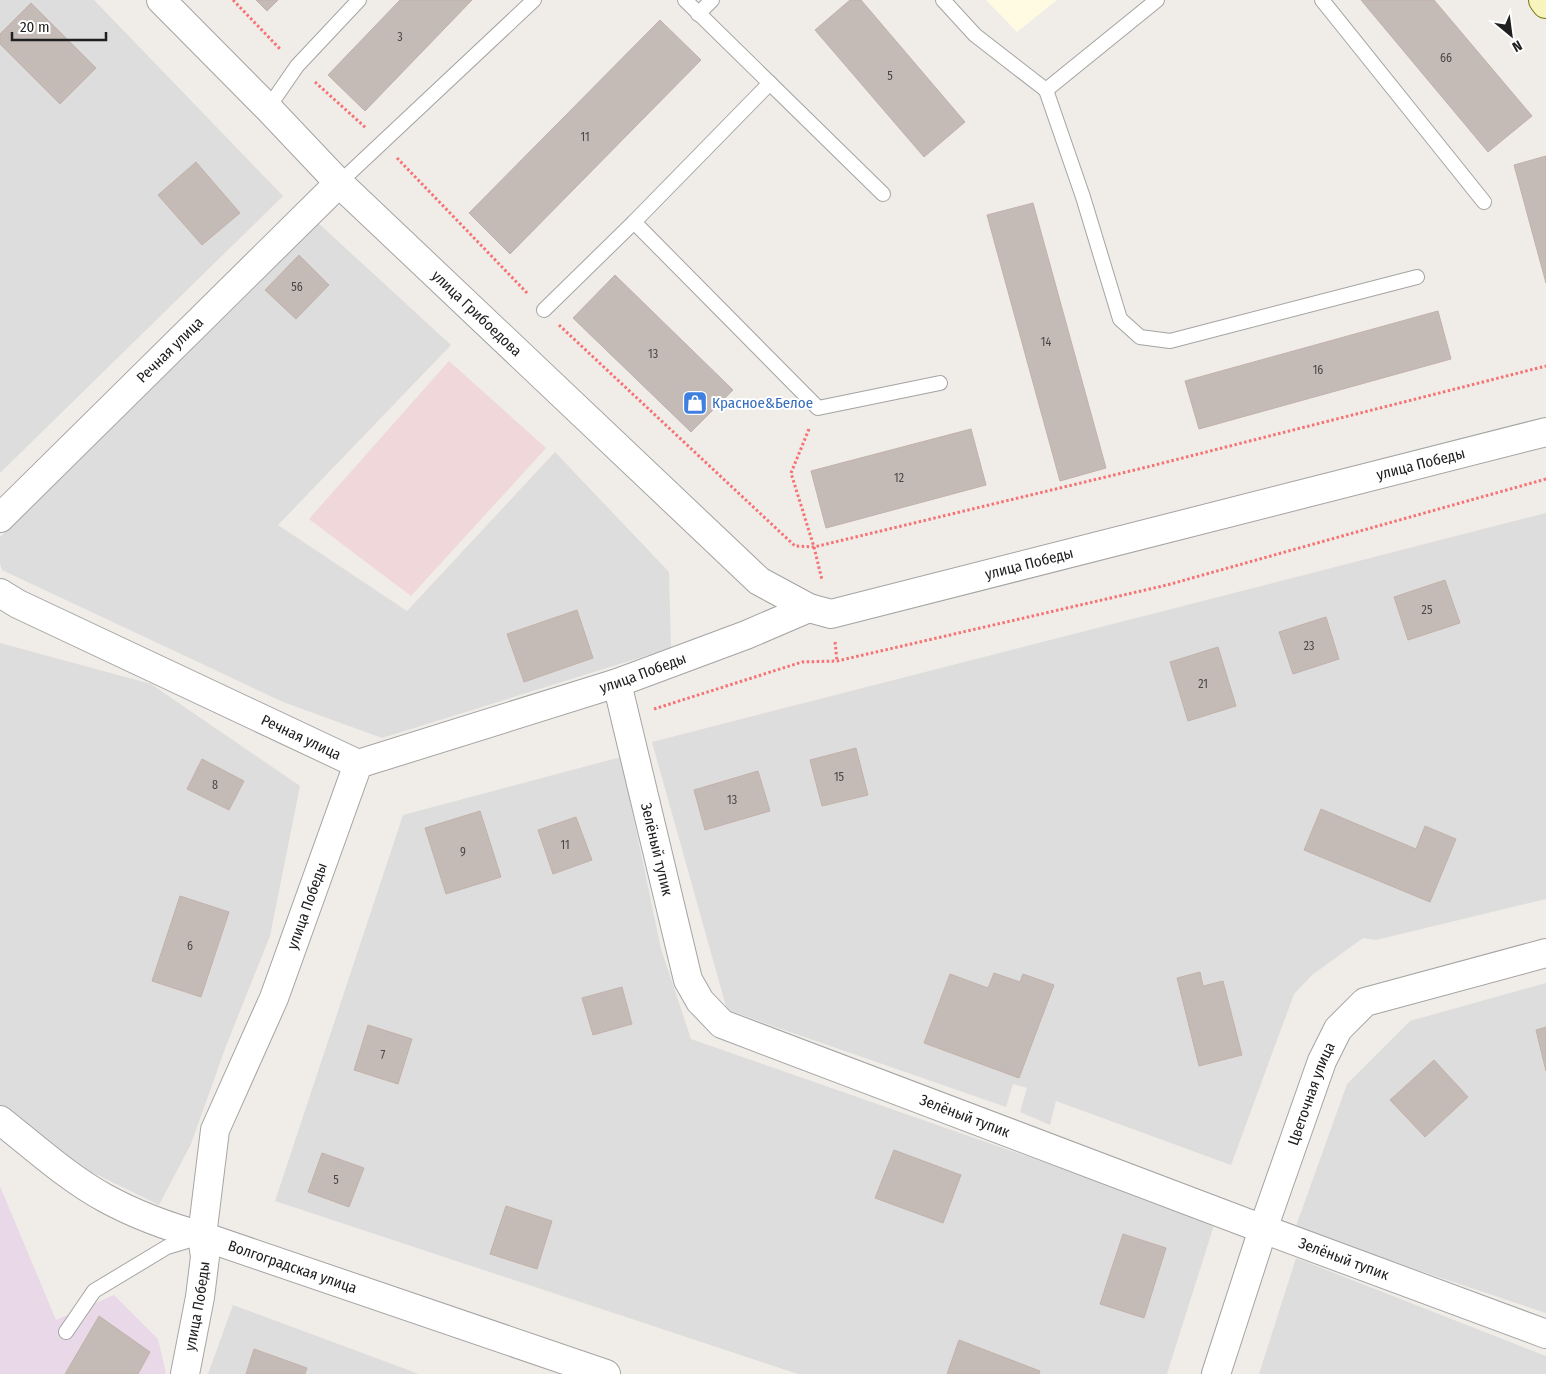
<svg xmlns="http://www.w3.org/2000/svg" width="1546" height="1374" font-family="'Fira Sans Condensed',sans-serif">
<rect width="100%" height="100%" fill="#f0ece7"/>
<g fill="#dedddd">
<polygon points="0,0 94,0 283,196 0,473"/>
<polygon points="317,222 451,345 278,525 407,611 555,452 669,572 671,648 382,738 283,702 2,570 0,563 0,537"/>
<polygon points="1546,513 1546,899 1376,940 1363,938 1312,975 1294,994 1231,1165 1056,1101 1050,1125 1020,1112 1027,1088 1013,1084 1006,1107 727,1010 652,742"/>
<polygon points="0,643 151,684 300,786 270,936 226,1046 191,1144 159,1205 71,1162 0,1107"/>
<polygon points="621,757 661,949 691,1039 1215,1222 1167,1374 798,1374 275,1201 403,815"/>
<polygon points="1546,983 1546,1313 1295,1229 1347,1084 1410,1021"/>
<polygon points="1296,1258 1546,1356 1546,1374 1259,1374"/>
<polygon points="233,1305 419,1374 208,1374"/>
</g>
<polygon fill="#f0d7d9" points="449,361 546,448 411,596 309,519"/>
<polygon fill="#e9d9e8" points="0,1186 56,1320 114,1295 158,1339 166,1374 0,1374"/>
<polygon fill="#fefbe2" points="986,0 1057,0 1017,32"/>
<g fill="#c5bbb6" stroke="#c2b1aa">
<polygon points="256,0 278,0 267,11"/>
<polygon points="400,0 472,0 365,111 328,75"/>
<polygon points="850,0 861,0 965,122 924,157 815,30"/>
<polygon points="1361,0 1434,0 1532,116 1488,152"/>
<polygon points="31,3 96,68 60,104 0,44 0,34"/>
<polygon points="660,20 701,60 510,254 469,213"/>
<polygon points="1546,156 1546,283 1514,165"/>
<polygon points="196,162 240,213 202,245 158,195"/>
<polygon points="1033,203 1106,468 1060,481 987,215"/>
<polygon points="299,255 329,285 296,319 265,290"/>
<polygon points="615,275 733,390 691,432 573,318"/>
<polygon points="1438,311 1451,359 1199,429 1185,381"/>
<polygon points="971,429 986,485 826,528 811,471"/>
<polygon points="1445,580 1460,623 1408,640 1394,597"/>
<polygon points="577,610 593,658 524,682 507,634"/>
<polygon points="1326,617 1339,659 1293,674 1279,632"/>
<polygon points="1218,647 1236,706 1188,721 1170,662"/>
<polygon points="856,748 868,795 822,806 810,760"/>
<polygon points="202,759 244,781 229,810 187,789"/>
<polygon points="758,771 770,811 705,830 694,790"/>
<polygon points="1321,809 1416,849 1425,826 1456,839 1430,902 1304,850"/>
<polygon points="480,811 501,877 446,894 425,828"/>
<polygon points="576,817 592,860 553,874 538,830"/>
<polygon points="180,896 229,912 201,997 152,981"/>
<polygon points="1200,972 1203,986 1223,981 1242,1055 1199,1066 1177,978"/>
<polygon points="994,973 1020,982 1023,974 1054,985 1019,1078 924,1043 950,974 988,988"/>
<polygon points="622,987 632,1024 593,1035 582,998"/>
<polygon points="368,1025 412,1039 398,1084 354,1070"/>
<polygon points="1546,1027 1546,1071 1536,1030"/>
<polygon points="1434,1060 1468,1097 1425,1137 1390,1100"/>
<polygon points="894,1150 961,1175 943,1223 875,1198"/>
<polygon points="322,1153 364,1168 349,1207 308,1192"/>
<polygon points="506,1206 552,1221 537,1269 490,1254"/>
<polygon points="1123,1234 1166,1248 1144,1318 1100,1304"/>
<polygon points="99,1316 150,1352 138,1374 65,1374"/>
<polygon points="959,1340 1040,1371 1039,1374 947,1374"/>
<polygon points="254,1349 307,1368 305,1374 246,1374"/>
</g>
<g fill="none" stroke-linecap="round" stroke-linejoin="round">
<defs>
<g id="service">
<polyline points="685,0 883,194"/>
<polyline points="943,0 975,35 1046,90 1083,197 1120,319 1140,337 1170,341 1417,277"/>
<polyline points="1322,0 1484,202"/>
<polyline points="698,14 712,0"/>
<polyline points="1046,90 1157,0"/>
<polyline points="268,108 297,66 359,0"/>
<polyline points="339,183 534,0"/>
<polyline points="634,222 818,408 940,383"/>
<polyline points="544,310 634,222 770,83"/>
<polyline points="66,1332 94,1291 167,1247 197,1238"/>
</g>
<g id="minor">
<path id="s1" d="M0,518l339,-335"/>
<path id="s2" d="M0,593l18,11 340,160"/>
<path id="s3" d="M617,683l71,297 12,21 22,23 541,205 283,105"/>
<path id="s4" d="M0,1120c33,26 68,58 105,78 31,17 64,29 97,38l404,138"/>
<path id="s5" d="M185,1374l15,-77 5,-40 -3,-21 13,-106 59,-132 84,-234 259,-81 129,-48 63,-27"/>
<path id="s6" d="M1216,1374l47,-145 59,-168 16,-32 27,-27 181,-49"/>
</g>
<g id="tertiary">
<path id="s7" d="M161,0l107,108 71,75 420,398 50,27 22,6 715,-182"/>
</g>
<polyline id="secondary" points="1543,0 1546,4"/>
</defs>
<use href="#service" stroke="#a4a4a4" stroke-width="16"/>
<use href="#minor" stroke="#a4a4a4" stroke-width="30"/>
<use href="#tertiary" stroke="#a4a4a4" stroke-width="30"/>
<use href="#secondary" stroke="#767509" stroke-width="30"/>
<g stroke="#f57374" stroke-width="3" stroke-dasharray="2.5 2.5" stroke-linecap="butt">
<polyline points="233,0 281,50"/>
<polyline points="315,82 366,128"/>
<polyline points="397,158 528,294"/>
<polyline points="559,325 795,546 814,547 1143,468 1546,366"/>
<polyline points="809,429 791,473 814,547 822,580"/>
<polyline points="835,642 837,661"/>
<polyline points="654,709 802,662 837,661 1167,585 1546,479"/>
</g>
<use href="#service" stroke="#fff" stroke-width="14"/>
<use href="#minor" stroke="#fff" stroke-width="28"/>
<use href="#tertiary" stroke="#fff" stroke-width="28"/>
<use href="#secondary" stroke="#f8f4bd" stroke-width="28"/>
</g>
<defs>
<symbol id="shop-square" viewBox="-11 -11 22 22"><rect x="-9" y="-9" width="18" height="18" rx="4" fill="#3f7fe0" stroke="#fff"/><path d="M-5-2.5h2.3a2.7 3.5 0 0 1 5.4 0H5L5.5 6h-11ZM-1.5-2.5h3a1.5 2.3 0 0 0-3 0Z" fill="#fff"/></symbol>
</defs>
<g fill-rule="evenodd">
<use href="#shop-square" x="681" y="389" width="28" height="28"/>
</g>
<g text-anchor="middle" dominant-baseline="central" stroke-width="4" stroke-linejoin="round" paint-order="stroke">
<g font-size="12" fill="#494746">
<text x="400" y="37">3</text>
<text x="1446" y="58">66</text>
<text x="890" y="76">5</text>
<text x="585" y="137">11</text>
<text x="297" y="287">56</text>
<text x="1046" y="342">14</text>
<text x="653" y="354">13</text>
<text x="1318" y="370">16</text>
<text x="899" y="478">12</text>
<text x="1427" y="610">25</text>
<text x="1309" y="646">23</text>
<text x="1203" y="684">21</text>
<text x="839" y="777">15</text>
<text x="215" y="785">8</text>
<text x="732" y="800">13</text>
<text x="565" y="845">11</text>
<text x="463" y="852">9</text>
<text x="190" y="946">6</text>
<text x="383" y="1055">7</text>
<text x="336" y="1180">5</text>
</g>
<g font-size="15" fill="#202020" stroke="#fff">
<text stroke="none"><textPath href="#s7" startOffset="445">улица Грибоедова</textPath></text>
<text stroke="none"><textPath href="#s1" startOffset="239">Речная улица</textPath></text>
<text stroke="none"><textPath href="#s7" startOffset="1522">улица Победы</textPath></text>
<text stroke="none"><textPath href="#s7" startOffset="1118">улица Победы</textPath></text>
<text stroke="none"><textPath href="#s5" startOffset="939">улица Победы</textPath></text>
<text stroke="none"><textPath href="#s2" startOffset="334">Речная улица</textPath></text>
<text stroke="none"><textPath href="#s3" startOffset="171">Зелёный тупик</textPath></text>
<text stroke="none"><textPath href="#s5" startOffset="489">улица Победы</textPath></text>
<text stroke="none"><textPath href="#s6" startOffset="296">Цветочная улица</textPath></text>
<text stroke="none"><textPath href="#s3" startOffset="621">Зелёный тупик</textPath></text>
<text stroke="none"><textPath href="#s3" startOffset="1026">Зелёный тупик</textPath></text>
<text stroke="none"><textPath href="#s4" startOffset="331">Волгоградская улица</textPath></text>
<text stroke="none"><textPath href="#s5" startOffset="69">улица Победы</textPath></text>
</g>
<g font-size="15" fill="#366cbe" stroke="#fff" text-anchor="start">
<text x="712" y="403">Красное&amp;Белое</text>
</g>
</g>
<g transform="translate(1511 35) rotate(151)" stroke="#ffffff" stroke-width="4" paint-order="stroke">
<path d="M0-4L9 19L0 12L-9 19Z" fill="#202020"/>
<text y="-8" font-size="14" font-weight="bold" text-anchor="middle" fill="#202020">N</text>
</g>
<path d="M12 32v8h94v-8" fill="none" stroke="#202020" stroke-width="2.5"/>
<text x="20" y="32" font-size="15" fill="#202020" stroke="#ffffff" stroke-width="4" paint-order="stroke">20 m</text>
</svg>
